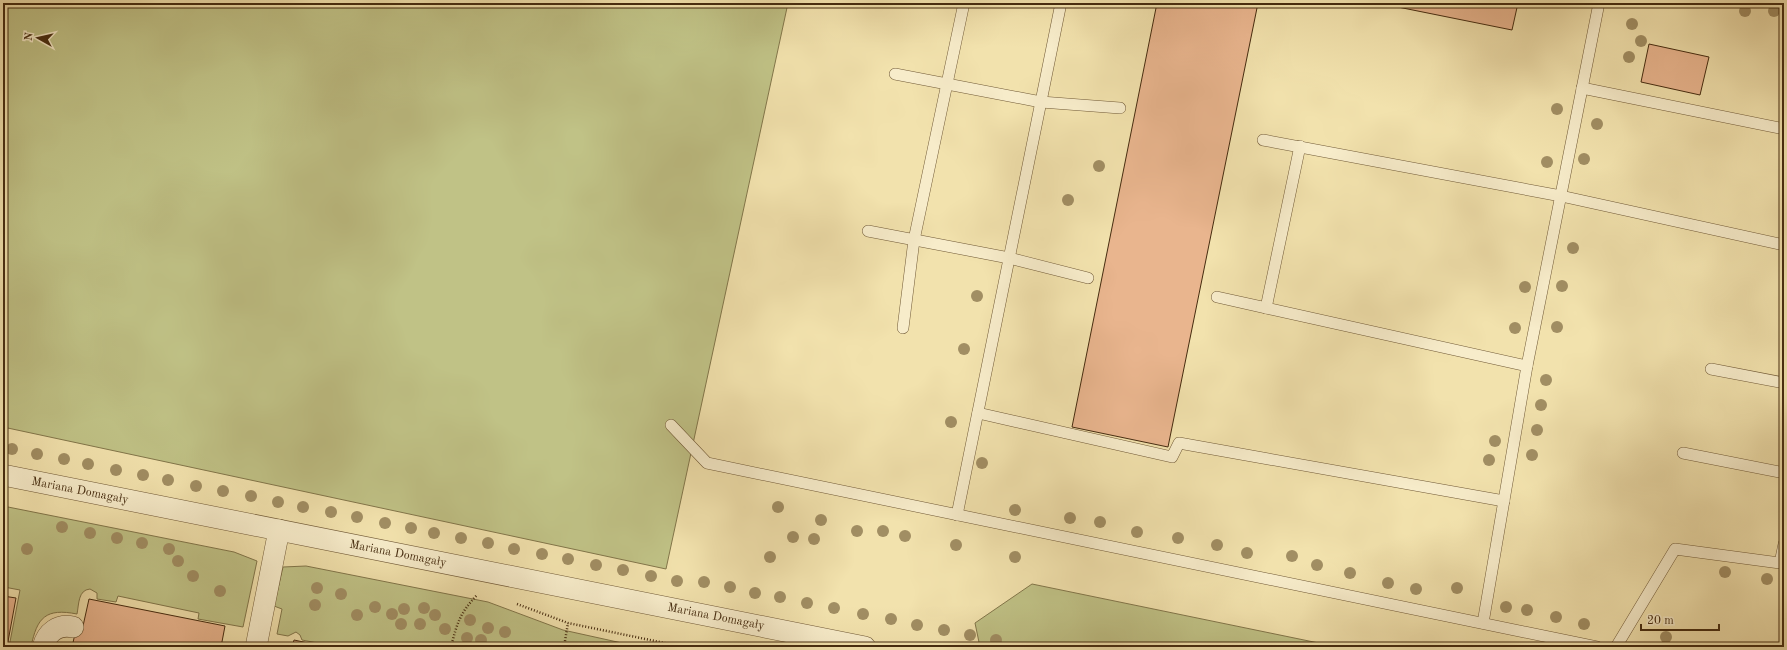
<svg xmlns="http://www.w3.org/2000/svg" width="1787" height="650" font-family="'Old Standard TT',serif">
<rect width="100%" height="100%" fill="#f2e2ad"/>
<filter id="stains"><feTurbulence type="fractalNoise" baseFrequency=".005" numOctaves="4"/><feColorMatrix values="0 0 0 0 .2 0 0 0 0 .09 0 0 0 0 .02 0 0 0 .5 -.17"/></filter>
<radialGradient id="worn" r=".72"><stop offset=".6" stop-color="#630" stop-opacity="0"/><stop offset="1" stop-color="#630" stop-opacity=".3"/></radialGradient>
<g fill="#c0c286" stroke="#82764a">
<polygon points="3,3 788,3 666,569 3,427"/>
<path d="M3,506l231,46 23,9 -14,66 -45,-8 1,-6 -81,-17 -2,6 -19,-3v-6l-7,-4c-12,1 -11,15 -13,25 -31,-6 -40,3 -46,33h-22l11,-57 -16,-3 -1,4z"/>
<polygon points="306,566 488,602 563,630 640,647 338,647 302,640 300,635 296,632 288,636 277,634 282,609 274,606 283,567"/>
<polygon points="1032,584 1338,647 980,647 975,623"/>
</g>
<g fill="#e9b58e" stroke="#452b0f">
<polygon points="1157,3 1258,3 1168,447 1072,427"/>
<polygon points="1378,3 1518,3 1512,30"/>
<polygon points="1649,44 1709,57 1700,95 1641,82"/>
<polygon points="3,596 16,598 7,647 3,647"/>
<polygon points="89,599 225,626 221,647 72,647 77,625 83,626"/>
<polygon points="294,640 327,647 292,647"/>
</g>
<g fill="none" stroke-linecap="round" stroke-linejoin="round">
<defs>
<g id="service">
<polyline points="895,74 1041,102 1120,108"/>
<polyline points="1582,88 1784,129"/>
<polyline points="1263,140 1561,196 1784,245"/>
<polyline points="868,231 1009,258 1088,278"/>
<polyline points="1217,297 1527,366"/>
<polyline points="1266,308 1300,146"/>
<polyline points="903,328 914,240 964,3"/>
<polyline points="1711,369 1784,383"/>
<polyline points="978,413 1172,457 1179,443 1504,501"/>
<polyline points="671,425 707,463 1597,647"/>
<polyline points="1683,453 1784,473"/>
<polyline points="957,515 1061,3"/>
<polyline points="1483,623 1527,366 1599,3"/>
<polyline points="1616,647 1675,549 1780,563 1784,544"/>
</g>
<g id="minor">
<polyline points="3,475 865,647"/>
<path d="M43,647c4,-15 15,-23 30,-20"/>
<polyline points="256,647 279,530"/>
</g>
</defs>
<use href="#service" stroke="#705936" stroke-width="12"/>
<use href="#minor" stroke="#705936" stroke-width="22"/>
<g stroke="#452b0f" stroke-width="2.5" stroke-dasharray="1 2" stroke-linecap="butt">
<polyline points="517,604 568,623 684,647"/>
<path d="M451,647c6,-24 9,-34 26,-52"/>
<polyline points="564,647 568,623"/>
</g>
<use href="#service" stroke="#f7ecca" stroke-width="11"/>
<use href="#minor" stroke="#f7ecca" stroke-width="21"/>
</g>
<g fill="#a18e63">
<circle cx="1745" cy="11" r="6"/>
<circle cx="1774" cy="11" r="6"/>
<circle cx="1632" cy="24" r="6"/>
<circle cx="1641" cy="41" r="6"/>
<circle cx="1629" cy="57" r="6"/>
<circle cx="1557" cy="109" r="6"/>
<circle cx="1597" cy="124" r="6"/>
<circle cx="1584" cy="159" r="6"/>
<circle cx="1547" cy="162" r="6"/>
<circle cx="1099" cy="166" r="6"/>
<circle cx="1068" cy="200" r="6"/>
<circle cx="1573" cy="248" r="6"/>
<circle cx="1562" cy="286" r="6"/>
<circle cx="1525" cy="287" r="6"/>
<circle cx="977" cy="296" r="6"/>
<circle cx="1557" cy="327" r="6"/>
<circle cx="1515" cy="328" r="6"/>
<circle cx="964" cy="349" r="6"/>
<circle cx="1546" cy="380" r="6"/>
<circle cx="1541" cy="405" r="6"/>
<circle cx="951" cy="422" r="6"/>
<circle cx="1537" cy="430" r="6"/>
<circle cx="1495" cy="441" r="6"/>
<circle cx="12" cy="449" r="6"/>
<circle cx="37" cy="454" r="6"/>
<circle cx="1532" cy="455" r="6"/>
<circle cx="64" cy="459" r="6"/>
<circle cx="1489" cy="460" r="6"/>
<circle cx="982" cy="463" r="6"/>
<circle cx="88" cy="464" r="6"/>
<circle cx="116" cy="470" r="6"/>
<circle cx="143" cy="475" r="6"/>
<circle cx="168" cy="480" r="6"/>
<circle cx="196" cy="486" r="6"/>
<circle cx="223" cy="491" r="6"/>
<circle cx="251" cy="496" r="6"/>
<circle cx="278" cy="502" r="6"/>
<circle cx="303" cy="507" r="6"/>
<circle cx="778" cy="507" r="6"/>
<circle cx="1015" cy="510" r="6"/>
<circle cx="331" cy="512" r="6"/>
<circle cx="357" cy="517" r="6"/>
<circle cx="1070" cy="518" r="6"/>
<circle cx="821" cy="520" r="6"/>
<circle cx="1100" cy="522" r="6"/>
<circle cx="385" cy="523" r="6"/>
<circle cx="62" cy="527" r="6"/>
<circle cx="411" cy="528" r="6"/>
<circle cx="857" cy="531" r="6"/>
<circle cx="883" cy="531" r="6"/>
<circle cx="1137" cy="532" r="6"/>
<circle cx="90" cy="533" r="6"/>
<circle cx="434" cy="533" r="6"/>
<circle cx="905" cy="536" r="6"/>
<circle cx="793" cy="537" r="6"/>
<circle cx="117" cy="538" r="6"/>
<circle cx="461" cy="538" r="6"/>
<circle cx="1178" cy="538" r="6"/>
<circle cx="814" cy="539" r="6"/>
<circle cx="142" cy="543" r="6"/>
<circle cx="488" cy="543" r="6"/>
<circle cx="956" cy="545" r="6"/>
<circle cx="1217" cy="545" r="6"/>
<circle cx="27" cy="549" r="6"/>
<circle cx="169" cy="549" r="6"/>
<circle cx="514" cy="549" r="6"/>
<circle cx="1247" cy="553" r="6"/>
<circle cx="542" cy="554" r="6"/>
<circle cx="1292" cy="556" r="6"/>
<circle cx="770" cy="557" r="6"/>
<circle cx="1015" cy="557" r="6"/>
<circle cx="568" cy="559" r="6"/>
<circle cx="178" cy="561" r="6"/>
<circle cx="596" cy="565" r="6"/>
<circle cx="1317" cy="565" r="6"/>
<circle cx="623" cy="570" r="6"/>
<circle cx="1725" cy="572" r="6"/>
<circle cx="1350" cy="573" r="6"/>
<circle cx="193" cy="576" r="6"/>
<circle cx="651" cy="576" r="6"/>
<circle cx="1767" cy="579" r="6"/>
<circle cx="677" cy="581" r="6"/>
<circle cx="704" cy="582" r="6"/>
<circle cx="1388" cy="583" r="6"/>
<circle cx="730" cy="587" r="6"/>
<circle cx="317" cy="588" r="6"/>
<circle cx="1457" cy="588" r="6"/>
<circle cx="1416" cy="589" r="6"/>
<circle cx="220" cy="591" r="6"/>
<circle cx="755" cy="593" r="6"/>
<circle cx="341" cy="594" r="6"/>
<circle cx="780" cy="597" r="6"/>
<circle cx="807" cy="603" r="6"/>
<circle cx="315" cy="605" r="6"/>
<circle cx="375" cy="607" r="6"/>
<circle cx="1506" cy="607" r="6"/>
<circle cx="424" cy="608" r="6"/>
<circle cx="834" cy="608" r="6"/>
<circle cx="404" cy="609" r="6"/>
<circle cx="1527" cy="610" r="6"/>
<circle cx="392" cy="614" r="6"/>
<circle cx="863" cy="614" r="6"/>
<circle cx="357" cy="615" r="6"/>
<circle cx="435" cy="615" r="6"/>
<circle cx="1556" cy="617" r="6"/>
<circle cx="891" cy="619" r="6"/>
<circle cx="470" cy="620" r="6"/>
<circle cx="401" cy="624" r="6"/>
<circle cx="420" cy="624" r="6"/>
<circle cx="1584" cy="624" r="6"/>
<circle cx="917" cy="625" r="6"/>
<circle cx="488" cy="628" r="6"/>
<circle cx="445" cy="629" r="6"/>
<circle cx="944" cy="630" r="6"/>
<circle cx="505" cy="632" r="6"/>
<circle cx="970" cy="635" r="6"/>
<circle cx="1666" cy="637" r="6"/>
<circle cx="467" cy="638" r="6"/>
<circle cx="481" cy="640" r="6"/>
<circle cx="996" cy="640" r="6"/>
</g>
<g text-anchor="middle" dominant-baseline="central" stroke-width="4" stroke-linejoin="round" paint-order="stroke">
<g font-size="12" fill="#452b0f" stroke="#f7ecca">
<text transform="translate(80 491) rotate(11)">Mariana Domagały</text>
<text transform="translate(398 554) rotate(11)">Mariana Domagały</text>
<text transform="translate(716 617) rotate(11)">Mariana Domagały</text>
</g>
</g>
<rect width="1787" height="650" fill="none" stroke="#f2e2ad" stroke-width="16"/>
<rect x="4" y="4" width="1779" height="642" fill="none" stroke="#452b0f" stroke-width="2"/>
<rect x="8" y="8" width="1771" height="634" fill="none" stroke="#452b0f"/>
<g transform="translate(38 38) rotate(278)" stroke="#f7ecca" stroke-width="3" paint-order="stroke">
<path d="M0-3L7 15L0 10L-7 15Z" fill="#452b0f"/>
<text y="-6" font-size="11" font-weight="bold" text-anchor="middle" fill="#452b0f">N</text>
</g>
<path d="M1641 624v6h78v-6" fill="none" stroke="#452b0f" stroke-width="2"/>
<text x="1647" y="624" font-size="12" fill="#452b0f" stroke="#f7ecca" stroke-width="3" paint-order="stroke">20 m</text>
<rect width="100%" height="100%" filter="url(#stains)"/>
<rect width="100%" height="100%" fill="url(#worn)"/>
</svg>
